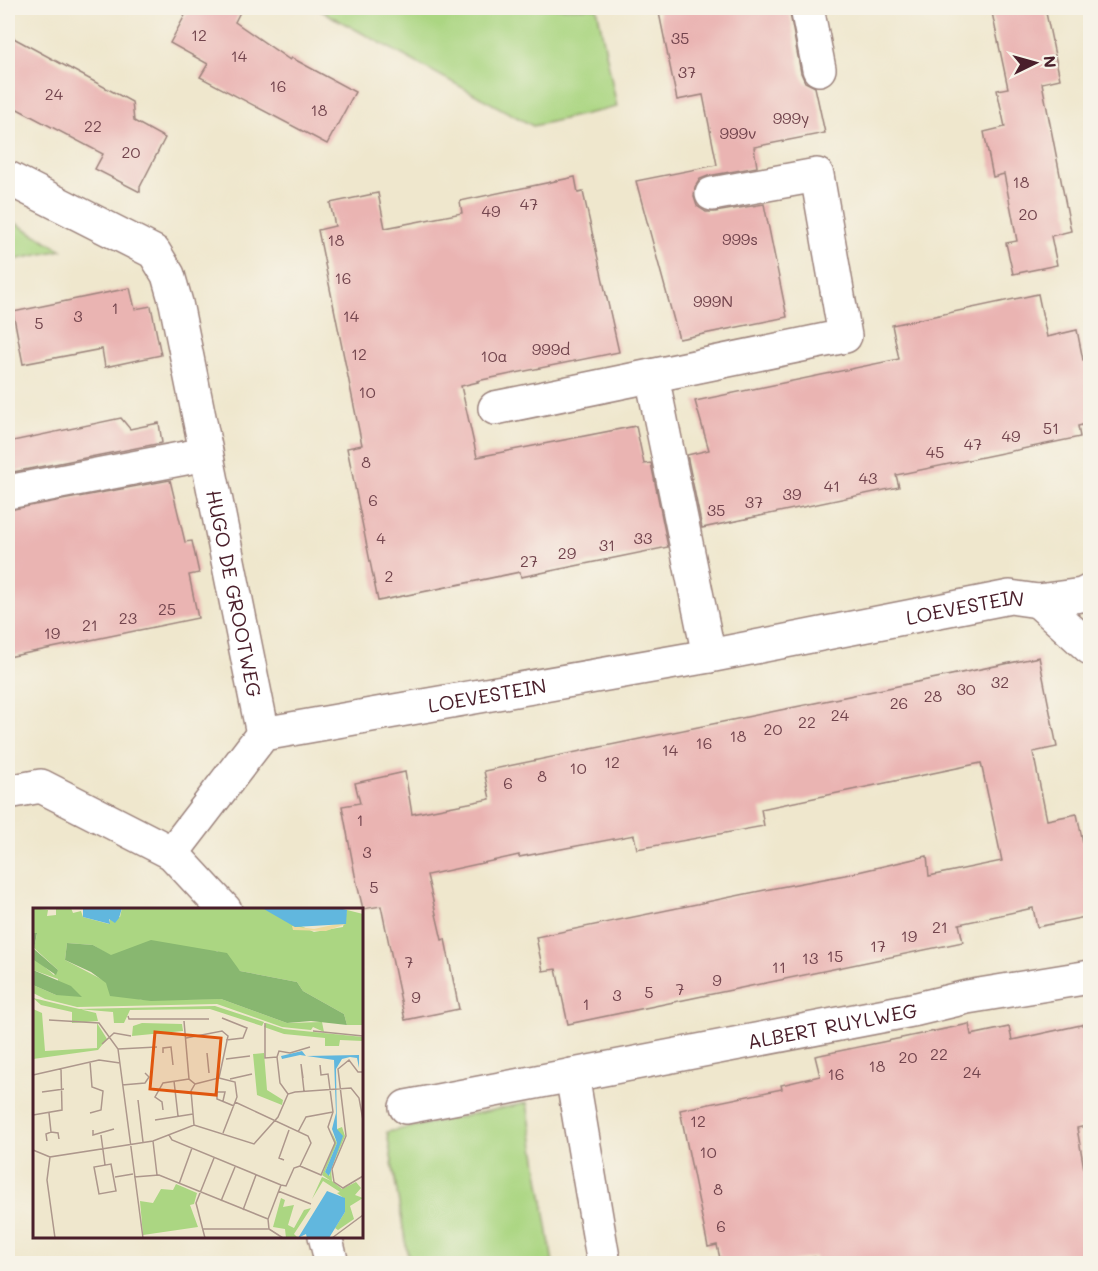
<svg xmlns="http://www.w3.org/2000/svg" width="1098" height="1271" font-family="Mali,sans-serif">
<rect width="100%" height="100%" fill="#f7f3e8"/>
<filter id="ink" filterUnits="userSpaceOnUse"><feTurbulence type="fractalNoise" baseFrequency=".0167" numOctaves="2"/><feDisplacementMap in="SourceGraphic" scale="12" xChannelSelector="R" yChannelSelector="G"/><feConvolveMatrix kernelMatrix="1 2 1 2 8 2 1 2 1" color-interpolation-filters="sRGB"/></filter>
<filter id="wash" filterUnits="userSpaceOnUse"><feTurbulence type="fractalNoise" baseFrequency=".008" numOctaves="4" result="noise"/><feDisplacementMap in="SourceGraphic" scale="24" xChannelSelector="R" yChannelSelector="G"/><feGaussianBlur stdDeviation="1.35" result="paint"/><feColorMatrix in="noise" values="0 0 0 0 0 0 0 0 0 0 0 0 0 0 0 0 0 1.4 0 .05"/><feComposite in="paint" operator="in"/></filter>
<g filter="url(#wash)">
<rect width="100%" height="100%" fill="#efe7cd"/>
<g fill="#abd682" stroke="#7a7a56" stroke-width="1.5">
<polygon points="316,8 597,8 617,107 533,126"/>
<polygon points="8,219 62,250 8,261"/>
<polygon points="527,1103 553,1263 409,1263 387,1132"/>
</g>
<g id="blocks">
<g fill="#eab4b2">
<polygon points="189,8 242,8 235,22 290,60 292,58 355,92 327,144 200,77 208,64 170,43"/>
<polygon points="658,8 789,8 801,73 805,82 815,87 825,133 754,147 757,167 708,176 700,179 695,187 694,197 697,206 706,212 715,212 764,204 787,317 679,339 636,181 717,165 703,95 677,100"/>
<polygon points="991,8 1045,8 1060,79 1042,83 1071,231 1051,236 1057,265 1013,274 1006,243 1017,241 1011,209 1004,174 993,177 984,132 1005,127 997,90 1008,88"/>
<polygon points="8,35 132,102 134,121 165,138 140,187 140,192 95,169 103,154 8,104"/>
<polygon points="575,177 578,193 583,192 619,352 477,381 478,382 461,386 477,457 636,426 644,464 651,463 668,547 521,577 520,572 378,601 347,448 362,445 318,230 335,226 330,203 378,193 385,228 462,213 460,201"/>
<polygon points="130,288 135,309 151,306 161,355 105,367 102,349 23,364 13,312"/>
<polygon points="1038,294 1047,337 1077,330 1083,360 1090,359 1090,423 1078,426 1080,437 896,475 899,487 702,528 687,455 709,450 695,401 899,359 892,325"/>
<polygon points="121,418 130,429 159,423 162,443 8,473 8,442"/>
<polygon points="170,480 185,542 192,541 199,573 189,575 198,618 8,657 8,510"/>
<polygon points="1039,657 1057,747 1033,752 1047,820 1077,814 1090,877 1090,916 1037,927 1033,908 959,924 963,942 568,1024 556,969 543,971 536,937 775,888 845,875 927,856 929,876 1002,861 981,763 761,809 764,826 637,849 634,835 519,857 519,855 427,875 442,940 445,939 459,1009 405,1020 381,906 363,909 355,875 342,806 360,803 355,783 405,772 412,814 490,799 484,771"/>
<polygon points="1090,1023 1090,1125 1077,1128 1090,1203 1090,1263 817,1263 815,1257 783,1263 721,1263 717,1245 708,1247 680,1110 782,1089 781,1085 820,1076 815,1056 969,1024 971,1035 1009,1027 1012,1040"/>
</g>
</g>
</g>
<g filter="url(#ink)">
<use href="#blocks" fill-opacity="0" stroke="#9c837c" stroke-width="1.5"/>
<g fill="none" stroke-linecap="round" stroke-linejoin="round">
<defs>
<g id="street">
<polyline points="807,8 819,69"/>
<path id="s1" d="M8,178l146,74 14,23 8,28 87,431"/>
<polyline points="652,376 709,656"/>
<polyline points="495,408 845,336 817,175 712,194"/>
<polyline points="8,492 206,454"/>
<polyline points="1038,601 1090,648"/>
<path id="s2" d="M8,792l33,-6 131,67 91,-119 446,-78 301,-59 28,4 44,-6 8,-4"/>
<polyline points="172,853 225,910"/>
<polyline points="572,1075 604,1264"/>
<path id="s3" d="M406,1107l511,-98 50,-12 123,-20"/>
<polyline points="325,1236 332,1264"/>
</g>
</defs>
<use href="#street" stroke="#9c837c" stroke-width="36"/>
<use href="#street" stroke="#fff" stroke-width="33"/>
</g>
</g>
<g text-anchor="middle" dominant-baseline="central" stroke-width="4.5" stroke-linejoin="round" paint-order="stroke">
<g font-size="16" fill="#72444d">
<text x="199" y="34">12</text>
<text x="680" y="37">35</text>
<text x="239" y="55">14</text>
<text x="687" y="71">37</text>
<text x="278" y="85">16</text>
<text x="54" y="93">24</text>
<text x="319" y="109">18</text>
<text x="791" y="117">999y</text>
<text x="93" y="125">22</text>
<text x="738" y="132">999v</text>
<text x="131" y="151">20</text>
<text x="1021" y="181">18</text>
<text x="529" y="203">47</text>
<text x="491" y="210">49</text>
<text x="1028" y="213">20</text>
<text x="740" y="238">999s</text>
<text x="336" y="239">18</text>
<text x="343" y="277">16</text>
<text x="713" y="300">999N</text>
<text x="115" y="307">1</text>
<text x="78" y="315">3</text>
<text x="351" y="315">14</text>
<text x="39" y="322">5</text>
<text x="551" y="348">999d</text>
<text x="359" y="353">12</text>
<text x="494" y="355">10a</text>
<text x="367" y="391">10</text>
<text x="1051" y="427">51</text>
<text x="1011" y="435">49</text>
<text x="973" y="443">47</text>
<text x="935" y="451">45</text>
<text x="366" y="461">8</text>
<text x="868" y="477">43</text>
<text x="832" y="485">41</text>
<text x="792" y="493">39</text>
<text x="373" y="499">6</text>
<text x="754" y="501">37</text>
<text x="716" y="509">35</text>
<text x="381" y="537">4</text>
<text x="643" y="537">33</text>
<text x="607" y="544">31</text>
<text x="567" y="552">29</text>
<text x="529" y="560">27</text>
<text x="389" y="575">2</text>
<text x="167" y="608">25</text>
<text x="128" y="617">23</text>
<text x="90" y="624">21</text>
<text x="52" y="632">19</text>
<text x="1000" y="681">32</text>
<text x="966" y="688">30</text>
<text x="933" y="695">28</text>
<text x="899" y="702">26</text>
<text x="840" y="714">24</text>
<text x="807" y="721">22</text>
<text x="773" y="728">20</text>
<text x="738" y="735">18</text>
<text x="704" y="742">16</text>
<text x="670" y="749">14</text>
<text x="612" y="761">12</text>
<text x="578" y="767">10</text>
<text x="542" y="775">8</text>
<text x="508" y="782">6</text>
<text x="360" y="819">1</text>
<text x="367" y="851">3</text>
<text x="374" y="886">5</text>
<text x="940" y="926">21</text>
<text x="909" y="935">19</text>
<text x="878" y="945">17</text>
<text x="835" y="955">15</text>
<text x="810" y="957">13</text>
<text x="409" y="961">7</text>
<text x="779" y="966">11</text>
<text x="717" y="979">9</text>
<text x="680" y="988">7</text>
<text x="649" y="991">5</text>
<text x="617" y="994">3</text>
<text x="416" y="996">9</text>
<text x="586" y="1003">1</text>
<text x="939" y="1053">22</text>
<text x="908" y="1056">20</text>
<text x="877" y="1065">18</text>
<text x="972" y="1071">24</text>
<text x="836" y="1073">16</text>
<text x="698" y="1120">12</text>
<text x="708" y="1151">10</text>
<text x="718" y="1188">8</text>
<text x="721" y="1225">6</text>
</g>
<g font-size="20" fill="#4a1f2b" stroke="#f7f3e8">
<text stroke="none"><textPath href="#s1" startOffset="516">HUGO DE GROOTWEG</textPath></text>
<text stroke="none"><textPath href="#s2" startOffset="1044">LOEVESTEIN</textPath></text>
<text stroke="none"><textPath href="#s2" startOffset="558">LOEVESTEIN</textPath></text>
<text stroke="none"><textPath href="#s3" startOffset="434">ALBERT RUYLWEG</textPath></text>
</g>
</g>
<g transform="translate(33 908)">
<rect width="330" height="330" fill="#efe7cd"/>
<path d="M0,0l15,2 -1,6 9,-1v-7h15l2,5 8,-2 2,6 26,7 1,-5 10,-2 2,-9h140l52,24 29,-5 4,-17 16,4v111h-16l-3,-11 -41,-23 -6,-9 -57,-11 -23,-20h-21l-45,-10 -40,15 -18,-11 -26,-2 -2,17 76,40 80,-1 66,24 35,-1 2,10 -11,-5 -2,3 -29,-3 -65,-23 -140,3 -32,-8 -12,-6v-8l23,10 2,-16 -25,-9v-13l21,18 4,-5 -24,-22 3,-14 -4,-1zM0,90l63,15 2,8 -26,2v-11l-31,-7zM182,98l49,16 -2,4 -52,-17 -80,1 -6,13h-10l-1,-11 -36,-3zM0,101l9,4 3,38 52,-3v-25l10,16 -9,11 -65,9zM109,115l40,1 1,7 -51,5 1,-10zM233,115l18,6 79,8v4l-23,-1 -1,6h-14v-8l-41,-4 -20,-7zM231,145l3,37 16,10 -1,5 -25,-10 -4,-41zM309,219l3,9 -14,33 1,12 10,8 14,-7 5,6 -6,7 8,3 -13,8 4,13 -16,11 -3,-2 10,-16v-13l-8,-6 3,-1 -17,-11 -11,18 10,-22 9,4 -9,-6 13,-32 -4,-12 6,12 -12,29 5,4 -1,-8 11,-26 -3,-13zM143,276l21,9 -3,11 -4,1 8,22 -55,8 -3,-34 13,2 8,-14 12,1zM248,290l4,2 -2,7 11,-2 -6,20 6,3 10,-18 7,-2 -17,26 4,4h-12l-1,-9 -12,-2z" fill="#abd682"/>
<path d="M0,25h4l-3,16 24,21 -2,5 -22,-15zM118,32l76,13 13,18 57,11 6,9 41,23 3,11 -36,-4 -24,2 -66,-24 -70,2 -41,-5 -4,-13 -15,-11 -26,-12 2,-17 26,2 18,10zM0,62l38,16 11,11 -26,-2 -23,-10z" fill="#88b770"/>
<path d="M304,16h9l-20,7 -33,-1 -1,-4 22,3z" fill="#eeda9e"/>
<path d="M50,0h39l-3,10 -4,5 -6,-4 1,5 -27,-7zM229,0h76l9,2 -1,14 -51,3zM269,143l4,5 53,-1v13l-2,-10 -7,-1 -8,2 -6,10 1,60 6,7 -14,40 -4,-4 12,-29 -5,-14 4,-16 -2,-53 -34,-5 -18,4 -1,-3zM294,283l18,7v14l-16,26h-22l-1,-4 -8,4z" fill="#61b7de"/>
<path fill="none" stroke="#ad978c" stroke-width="1.5" d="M95,108l1,3h80M189,110l25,10 -4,10 -17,2M16,112l50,3 19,26 25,189M151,113l5,58 6,5 -4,7 3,34M232,115v35l12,-1 3,26 8,11M280,123l50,5M153,130l36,-7 6,5 -9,42 -24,6M69,136l12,-11 17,3M85,141l39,-2M130,145v-5l8,-1 2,18M174,145l2,20M244,149l2,-6 11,2 20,-6M193,151l24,-3M57,154l2,25 11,4 -2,19 -11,3M330,164h-5l-9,-12 -11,9 8,67 -14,33 2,13 9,6 20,-12M0,167l66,-15 21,3M186,170l16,4 2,15 -14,36M270,170l-2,-14 3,27M197,171l22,-5M141,173l4,35M89,177l23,-2 4,-6 -4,-4M9,184l22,-3M105,192l5,42M190,193l2,-9h-8v7l17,7M202,194l73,34 3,7 -11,23 21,9 14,-32 -7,-16 5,-15 -5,-38 -7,1 -1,-10M130,202l-1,-8 -7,-5 8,-14 26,-4M16,205l2,19M0,207l29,-5 -1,-41M122,212l38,-6M60,222v5l21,-6M265,224l8,-15 27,-5M68,227l4,30M136,227l3,5 109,45M14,233l-1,-7 5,-2 7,1 1,6M120,233l4,34M0,242l17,7M251,252l-5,-2 10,-28M78,256l5,27 -17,3 -5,-27zM82,269l18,-3M101,269l25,-2 109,44M146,276l13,-36M248,277l-13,34 1,10 14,9M248,277l5,1 8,-18 6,-2M245,283l33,13M188,293l14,-34M210,302l13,-35M169,321h67M22,330l-8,-58 3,-23 103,-16 41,-16 60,19 24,-27 10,-23 7,-2 56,-4 8,10 4,22M172,330l-9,-35 18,-45M299,330l31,-23"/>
<path fill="#e0560e" fill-opacity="0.15" stroke="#e0560e" stroke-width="3" d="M122,124l66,6 -5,57 -66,-6z"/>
<rect width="330" height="330" fill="none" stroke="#4a1f2b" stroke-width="3"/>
</g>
<rect width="1098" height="1271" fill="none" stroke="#f7f3e8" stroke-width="30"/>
<g transform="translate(1035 63) rotate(85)" stroke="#f7f3e8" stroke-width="4.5" paint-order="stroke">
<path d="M0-4.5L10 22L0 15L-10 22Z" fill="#4a1f2b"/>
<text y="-9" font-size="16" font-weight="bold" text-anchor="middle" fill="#4a1f2b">N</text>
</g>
</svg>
